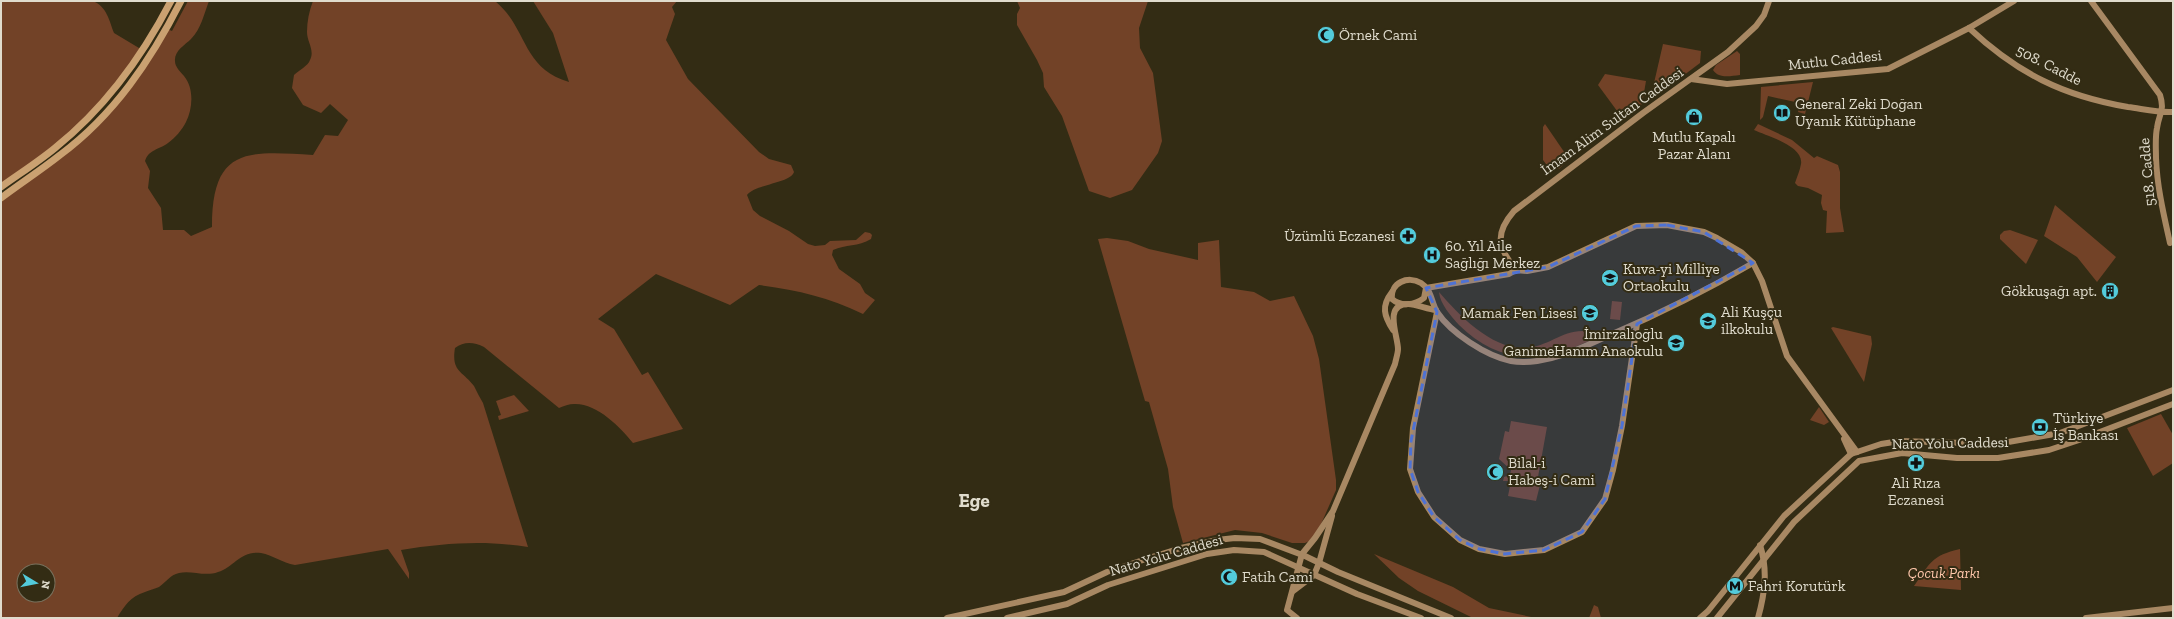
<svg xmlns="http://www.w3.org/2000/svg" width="2174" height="619" font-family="'Zilla Slab',serif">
<rect width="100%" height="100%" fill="#332c14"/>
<g fill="#724227" fill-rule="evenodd">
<path d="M1,1h92c14,6 16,19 21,32l30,18 -62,72 -81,64z"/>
<path d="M188,1h21c-5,13 -8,28 -18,38 -6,6 -17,12 -16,22 0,6 5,10 9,15 10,12 9,32 2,46 -4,8 -11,16 -18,21 -9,7 -19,6 -23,18l5,10 -2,17 13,20 2,22h21l7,6 21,-9c0,-80 35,-76 101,-72l12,-20 13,1 10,-16 -18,-16 -9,9 -18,-8 -11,-17 2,-13c5,-5 14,-9 16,-15 5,-10 -3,-18 -3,-28 0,-10 2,-21 6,-31h182c33,27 26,67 74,81l-16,-49 -20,-32h144l-5,6 3,7 -9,26 22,39 71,73 10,7 22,6 3,7c-3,11 -38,12 -47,23l6,15 7,6 29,15 19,13 7,2 10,-1 5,-4 26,-1 9,-8 5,1 2,2 -1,4c-13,8 -25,5 -38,11l-1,5 7,14 21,15 5,9 10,7 -12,14c-35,-17 -66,-24 -104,-29l-29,20 -74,-31 -58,45 16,10 28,46 6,-3 35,57 -50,14c-13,-16 -36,-40 -59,-39 -5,0 -10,2 -15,4l-75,-61c-10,-5 -20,-6 -29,1 -4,24 8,23 19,38 3,6 6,12 9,17l45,144c-43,-7 -84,-4 -127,3l8,23v6l-21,-30 -93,16c-13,-2 -22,-10 -34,-12 -20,-3 -27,14 -43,19 -13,5 -27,-2 -39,1 -9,2 -13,9 -20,14 -4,2 -10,3 -14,5 -15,5 -20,13 -28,26h-116v-420l60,-43 48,-46 58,-80 5,2zM24,571h24v24h-24z"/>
<polygon points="1017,1 1148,1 1139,28 1140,48 1153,73 1162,141 1158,153 1132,190 1110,198 1089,191 1062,116 1044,87 1043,73 1037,60 1017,25 1017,14 1020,8"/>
<polygon points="1663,44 1701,51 1700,63 1655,97 1651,96"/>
<path d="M1737,51l3,3v21c-10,1 -21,4 -27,-5l3,-5z"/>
<polygon points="1605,74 1646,81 1642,104 1623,119 1598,85"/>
<polygon points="1813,82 1805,114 1798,112 1800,103 1768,96 1763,117 1760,120 1761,87"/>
<polygon points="1545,124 1569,159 1559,169 1546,164 1543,160 1543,127"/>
<path d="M1758,124l34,16 22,18 3,-2 21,9 2,7v36l4,24 -18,1 1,-22 -4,-1 -2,-7 1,-8 -14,-7 -10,-2 -3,-3c2,-6 5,-13 6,-19 3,-18 -34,-28 -47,-34z"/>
<polygon points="2055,205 2116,257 2097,282 2077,257 2044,236"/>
<polygon points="2010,230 2038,240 2026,264 2000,239 2000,235 2004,231"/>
<polygon points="1107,238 1128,241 1149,249 1198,260 1198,243 1219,240 1221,287 1254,292 1270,301 1294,296 1313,336 1319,359 1336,480 1336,490 1318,531 1312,540 1305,543 1292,543 1262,533 1235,530 1183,543 1173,507 1168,469 1149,402 1145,401 1098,239"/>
<path d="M1439,292c19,22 51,56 84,56 27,0 41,-22 69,-16 4,1 8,1 11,4 -14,4 -28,12 -43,16 -39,11 -72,2 -101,-27 -8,-9 -19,-21 -20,-33z"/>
<polygon points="1612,301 1622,302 1620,320 1610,319"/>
<polygon points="1833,327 1871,336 1872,344 1864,382 1831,328"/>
<polygon points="514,395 529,411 499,420 498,416 501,415 496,401"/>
<polygon points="1819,407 1829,422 1824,425 1810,420"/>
<polygon points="2161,414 2173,435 2173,463 2153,476 2127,428"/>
<polygon points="1511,421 1547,427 1538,477 1542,477 1536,501 1508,496 1511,481 1503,481 1504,477 1510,475 1511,470 1499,459 1505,431 1509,432"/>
<path d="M1960,549l1,41 -47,-4c17,-24 17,-30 46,-37z"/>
<polygon points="1374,554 1453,587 1489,608 1536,618 1473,618 1418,591 1399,578"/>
<polygon points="1594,605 1598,607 1601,618 1589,618"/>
</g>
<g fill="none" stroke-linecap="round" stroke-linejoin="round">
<g stroke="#a88863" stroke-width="6">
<path d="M2091,1l69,94c5,16 -1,18 -3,33 -2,9 -1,21 -1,30 1,29 8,58 14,85"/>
<path d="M1969,28c48,45 94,68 159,79 15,2 30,6 45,5"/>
<polyline points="1691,79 1727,84 1888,69 1969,28 2014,1"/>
<path d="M1516,270c-18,-22 -22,-36 -2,-59l129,-98 85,-61 28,-26 8,-11 5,-14"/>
<polyline points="1426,288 1509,274 1516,270 1527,271 1548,267 1636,226 1667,225 1704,232 1717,238 1741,252 1753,263 1762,281 1787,356 1857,452"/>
<path d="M1426,288l-2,10c-9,7 -23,9 -32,1 -2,-16 16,-24 29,-16 11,7 10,19 16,29 14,21 49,44 74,49 16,3 37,-1 51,-6 17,-5 32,-13 48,-20 49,-21 97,-45 143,-72"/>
<path d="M1392,292c-11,14 -8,24 1,38"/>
<polyline points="1437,312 1413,428 1410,469 1418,492 1434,517 1460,540 1479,549 1505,554 1544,550 1582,532 1605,499 1613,470 1622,426 1637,324"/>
<polyline points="1844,439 1851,454"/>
<polyline points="1293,591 1314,575 1319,563 1332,516"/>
<polyline points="947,618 1064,592 1107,572 1152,557 1181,548 1217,540 1235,538 1260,539 1305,556 1338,572 1451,618"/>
<polyline points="1007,618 1067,604 1108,585 1207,554 1234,550 1264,552 1357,594 1421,618"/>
<path d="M1297,618l-10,-8 15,-56 13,-16 18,-27 62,-147c1,-5 3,-11 3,-15 0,-13 -15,-45 10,-45 8,0 19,5 28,6"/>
<polyline points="1700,618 1708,611 1784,516 1851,454 1881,444 1900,441 1997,444 2060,433 2173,390"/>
<polyline points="1717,618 1794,522 1859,461 1902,453 1957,458 1998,458 2049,450 2079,440 2173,404"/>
<path d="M1758,618c7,-25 10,-48 2,-73"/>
<polyline points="2086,618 2173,608"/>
</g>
<g stroke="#caa171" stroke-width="7">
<path d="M1,187c18,-13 37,-25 54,-39 50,-40 87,-91 116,-147"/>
<path d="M1,198c20,-15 40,-28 59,-43 54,-40 91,-95 121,-154"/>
</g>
</g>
<path fill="#4e72d5" fill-opacity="0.2" stroke="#4e72d5" stroke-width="3" stroke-dasharray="8 5" stroke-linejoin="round" d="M1667,225l37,7 49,31 -116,61 -15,102 -17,73 -23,33 -38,18 -39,4 -26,-5 -19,-9 -26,-23 -16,-25 -8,-23 1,-28 26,-129 -11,-24 122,-21 88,-41z"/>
<defs>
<symbol id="mosque-disc" viewBox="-11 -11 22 22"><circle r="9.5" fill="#53cbdb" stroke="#332c14"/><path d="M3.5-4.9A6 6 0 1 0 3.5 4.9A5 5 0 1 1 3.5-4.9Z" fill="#111"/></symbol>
<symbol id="library-disc" viewBox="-11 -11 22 22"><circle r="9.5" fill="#53cbdb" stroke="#332c14"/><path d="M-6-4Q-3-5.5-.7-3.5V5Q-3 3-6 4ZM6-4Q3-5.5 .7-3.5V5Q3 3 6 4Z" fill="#111"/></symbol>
<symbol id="shop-disc" viewBox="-11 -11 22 22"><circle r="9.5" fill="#53cbdb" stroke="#332c14"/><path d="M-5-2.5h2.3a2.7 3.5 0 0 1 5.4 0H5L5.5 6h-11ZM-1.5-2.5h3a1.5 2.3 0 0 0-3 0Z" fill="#111"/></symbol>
<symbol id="pharmacy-disc" viewBox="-11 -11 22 22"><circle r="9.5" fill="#53cbdb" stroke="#332c14"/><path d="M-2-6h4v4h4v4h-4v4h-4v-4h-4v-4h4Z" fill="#111"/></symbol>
<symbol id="hospital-disc" viewBox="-11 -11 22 22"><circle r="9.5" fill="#53cbdb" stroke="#332c14"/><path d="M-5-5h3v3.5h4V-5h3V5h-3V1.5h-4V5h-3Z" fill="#111"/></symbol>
<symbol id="school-disc" viewBox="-11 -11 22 22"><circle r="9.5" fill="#53cbdb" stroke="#332c14"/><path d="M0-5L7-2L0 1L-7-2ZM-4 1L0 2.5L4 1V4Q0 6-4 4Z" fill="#111"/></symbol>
<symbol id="building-disc" viewBox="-11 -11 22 22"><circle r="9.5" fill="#53cbdb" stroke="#332c14"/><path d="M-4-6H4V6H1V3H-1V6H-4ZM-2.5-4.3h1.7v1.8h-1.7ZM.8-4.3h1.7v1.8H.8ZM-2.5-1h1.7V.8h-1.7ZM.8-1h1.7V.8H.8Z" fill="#111"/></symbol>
<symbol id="bank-disc" viewBox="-11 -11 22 22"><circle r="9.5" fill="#53cbdb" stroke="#332c14"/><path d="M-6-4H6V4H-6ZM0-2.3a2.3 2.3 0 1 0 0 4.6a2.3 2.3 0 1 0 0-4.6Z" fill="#111"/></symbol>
<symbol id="metro-disc" viewBox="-11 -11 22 22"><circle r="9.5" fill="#53cbdb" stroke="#332c14"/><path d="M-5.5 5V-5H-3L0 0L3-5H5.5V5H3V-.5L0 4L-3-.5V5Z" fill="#111"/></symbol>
</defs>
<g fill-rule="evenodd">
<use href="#mosque-disc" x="1316" y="25" width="20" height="20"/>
<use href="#library-disc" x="1772" y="103" width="20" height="20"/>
<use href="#shop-disc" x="1684" y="107" width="20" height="20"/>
<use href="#pharmacy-disc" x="1398" y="226" width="20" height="20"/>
<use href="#hospital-disc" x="1422" y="245" width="20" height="20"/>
<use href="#school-disc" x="1600" y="268" width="20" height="20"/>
<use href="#building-disc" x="2100" y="281" width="20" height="20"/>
<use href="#school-disc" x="1580" y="303" width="20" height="20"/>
<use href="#school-disc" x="1698" y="311" width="20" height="20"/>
<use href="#school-disc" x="1666" y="333" width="20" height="20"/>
<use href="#bank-disc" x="2030" y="417" width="20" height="20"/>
<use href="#pharmacy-disc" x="1906" y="453" width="20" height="20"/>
<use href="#mosque-disc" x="1485" y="462" width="20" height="20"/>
<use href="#mosque-disc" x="1219" y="567" width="20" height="20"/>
<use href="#metro-disc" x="1725" y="576" width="20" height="20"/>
</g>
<g text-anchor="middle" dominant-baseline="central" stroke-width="4" stroke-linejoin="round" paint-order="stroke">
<g font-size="15" fill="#e0dccd" stroke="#332c14" text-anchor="start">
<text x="1339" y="35">Örnek Cami</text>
<text x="1795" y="104">General Zeki Doğan<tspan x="1795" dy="17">Uyanık Kütüphane</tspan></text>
<text x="1694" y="137" text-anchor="middle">Mutlu Kapalı<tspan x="1694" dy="17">Pazar Alanı</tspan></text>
<text x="1395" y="236" text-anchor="end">Üzümlü Eczanesi</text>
<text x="1445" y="246">60. Yıl Aile<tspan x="1445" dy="17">Sağlığı Merkez</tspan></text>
<text x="1623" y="269">Kuva-yi Milliye<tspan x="1623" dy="17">Ortaokulu</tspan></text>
<text x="2097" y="291" text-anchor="end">Gökkuşağı apt.</text>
<text x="1721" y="312">Ali Kuşçu<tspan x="1721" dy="17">ilkokulu</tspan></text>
<text x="1577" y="313" text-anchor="end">Mamak Fen Lisesi</text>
<text x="1663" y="334" text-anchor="end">İmirzalıoğlu<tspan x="1663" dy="17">GanimeHanım Anaokulu</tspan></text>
<text x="2053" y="418">Türkiye<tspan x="2053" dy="17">İş Bankası</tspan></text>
<text x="1508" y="463">Bilal-i<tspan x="1508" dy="17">Habeş-i Cami</tspan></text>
<text x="1916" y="483" text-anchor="middle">Ali Rıza<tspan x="1916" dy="17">Eczanesi</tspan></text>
<text x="1242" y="577">Fatih Cami</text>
<text x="1748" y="586">Fahri Korutürk</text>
</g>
<g font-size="15" fill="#e0dccd" stroke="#332c14">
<text transform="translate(1835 60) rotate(-6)">Mutlu Caddesi</text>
<text transform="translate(2049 65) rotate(27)">508. Cadde</text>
<text transform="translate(1612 121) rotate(-36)">İmam Alim Sultan Caddesi</text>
<text transform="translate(2147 172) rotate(-95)">518. Cadde</text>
<text transform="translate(1950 443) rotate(-1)">Nato Yolu Caddesi</text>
<text transform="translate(1166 555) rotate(-16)">Nato Yolu Caddesi</text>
</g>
<g font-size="15" font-style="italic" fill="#ffc7ab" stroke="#332c14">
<text x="1944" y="573">Çocuk Parkı</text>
</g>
<g font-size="19" font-weight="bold" fill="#e0dccd" stroke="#332c14">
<text x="974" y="500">Ege</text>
</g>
</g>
<rect width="2174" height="619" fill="none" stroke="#e0dccd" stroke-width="4"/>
<g transform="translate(36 583) rotate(100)"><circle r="19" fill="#332c14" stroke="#78725e"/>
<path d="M0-3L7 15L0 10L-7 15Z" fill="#53cbdb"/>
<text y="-6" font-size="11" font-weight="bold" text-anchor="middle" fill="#e0dccd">N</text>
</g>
</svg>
